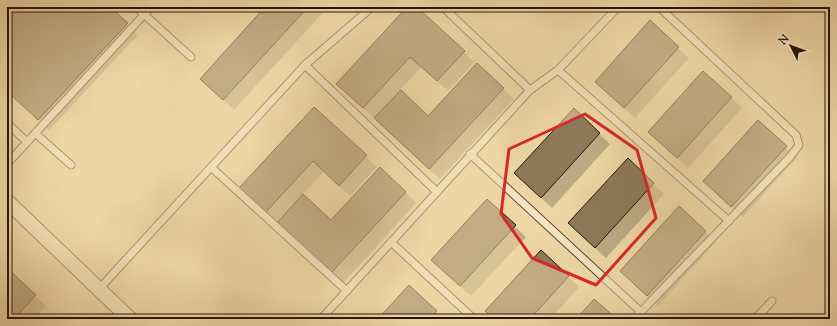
<svg xmlns="http://www.w3.org/2000/svg" width="837" height="326" font-family="'Sorts Mill Goudy',serif">
<rect width="100%" height="100%" fill="#eed6a5"/>
<filter id="stains"><feTurbulence type="fractalNoise" baseFrequency=".005" numOctaves="4"/><feColorMatrix values="0 0 0 0 .2 0 0 0 0 .09 0 0 0 0 .02 0 0 0 .5 -.17"/></filter>
<radialGradient id="worn" r=".72"><stop offset=".6" stop-color="#630" stop-opacity="0"/><stop offset="1" stop-color="#630" stop-opacity=".3"/></radialGradient>
<g fill="#0003">
<polygon points="7,7 109,7 138,35 49,130 7,90"/>
<polygon points="267,7 328,7 234,110 212,89"/>
<polygon points="409,7 416,7 474,62 448,91 421,67 400,90 428,117 503,88 514,99 440,179 348,94"/>
<polygon points="678,48 689,58 635,118 607,92"/>
<polygon points="703,72 742,108 688,168 660,142"/>
<polygon points="314,108 377,167 350,196 324,171 302,195 331,221 406,193 416,203 343,283 251,199"/>
<polygon points="574,110 610,144 552,208 526,184"/>
<polygon points="758,121 797,158 743,217 715,192"/>
<polygon points="628,160 664,194 606,258 580,234"/>
<polygon points="487,201 526,237 471,296 443,271"/>
<polygon points="705,231 716,242 658,306 621,271"/>
<polygon points="541,251 579,287 550,319 495,319"/>
<polygon points="7,269 46,306 34,319 7,319"/>
<polygon points="436,312 443,319 379,319"/>
</g>
<g fill="#8e795a" stroke="#271409">
<polygon points="7,7 110,7 128,23 38,120 7,91"/>
<polygon points="265,7 308,7 223,100 200,79"/>
<polygon points="407,7 417,7 465,51 437,81 410,57 363,108 336,84"/>
<polygon points="650,20 679,47 624,108 595,82"/>
<polygon points="477,63 504,88 429,169 374,118 401,90 428,116"/>
<polygon points="703,71 732,97 677,158 648,132"/>
<polygon points="314,107 367,155 339,186 313,161 265,213 239,188"/>
<polygon points="574,108 600,133 541,198 514,173"/>
<polygon points="758,120 787,146 731,207 703,181"/>
<polygon points="628,158 654,183 595,248 568,223"/>
<polygon points="380,167 406,192 331,273 277,223 303,194 331,220"/>
<polygon points="487,199 516,225 460,286 431,260"/>
<polygon points="679,206 706,231 647,296 620,271"/>
<polygon points="541,250 569,276 530,319 494,319 485,311"/>
<polygon points="7,268 36,295 14,319 7,319"/>
<polygon points="409,285 437,311 429,319 378,319"/>
<polygon points="594,299 617,319 576,319"/>
</g>
<g fill="none" stroke-linecap="round" stroke-linejoin="round">
<defs>
<g id="service">
<polyline points="136,7 191,57"/>
<polyline points="443,7 530,90"/>
<polyline points="305,65 437,192"/>
<polyline points="558,70 729,221"/>
<polyline points="7,123 27,142"/>
<polyline points="35,133 71,165"/>
<polyline points="470,154 641,312"/>
<polyline points="7,164 151,7"/>
<polyline points="212,168 347,291"/>
<polyline points="391,242 474,319"/>
<polyline points="99,289 305,65 372,7"/>
<polyline points="321,319 530,90 558,70 618,7"/>
<polyline points="634,319 790,157 799,145 796,135 659,7"/>
<polyline points="755,319 772,301"/>
</g>
<polyline id="minor" points="7,201 130,319"/>
</defs>
<use href="#service" stroke="#594430" stroke-width="9"/>
<use href="#minor" stroke="#594430" stroke-width="16"/>
<use href="#service" stroke="#f4e4c4" stroke-width="7"/>
<use href="#minor" stroke="#f4e4c4" stroke-width="14"/>
</g>
<path d="M0 0H837V326H0ZM585,114l52,36 19,68 -60,67 -64,-27 -31,-44 8,-65z" fill="#eed6a5" fill-opacity=".55" fill-rule="evenodd"/>
<path fill="none" stroke="#d62828" stroke-width="3" stroke-linejoin="round" d="M585,114l52,36 19,68 -60,67 -64,-27 -31,-44 8,-65z"/>
<rect width="837" height="326" fill="none" stroke="#eed6a5" stroke-width="24"/>
<rect x="8" y="8" width="821" height="310" fill="none" stroke="#271409" stroke-width="2"/>
<rect x="12" y="12" width="813" height="302" fill="none" stroke="#271409"/>
<g transform="translate(791 46) rotate(312)" stroke="#f4e4c4" stroke-width="3" paint-order="stroke">
<path d="M0-3L7 15L0 10L-7 15Z" fill="#271409"/>
<text y="-6" font-size="11" font-weight="bold" text-anchor="middle" fill="#271409">N</text>
</g>
<rect width="100%" height="100%" filter="url(#stains)"/>
<rect width="100%" height="100%" fill="url(#worn)"/>
</svg>
